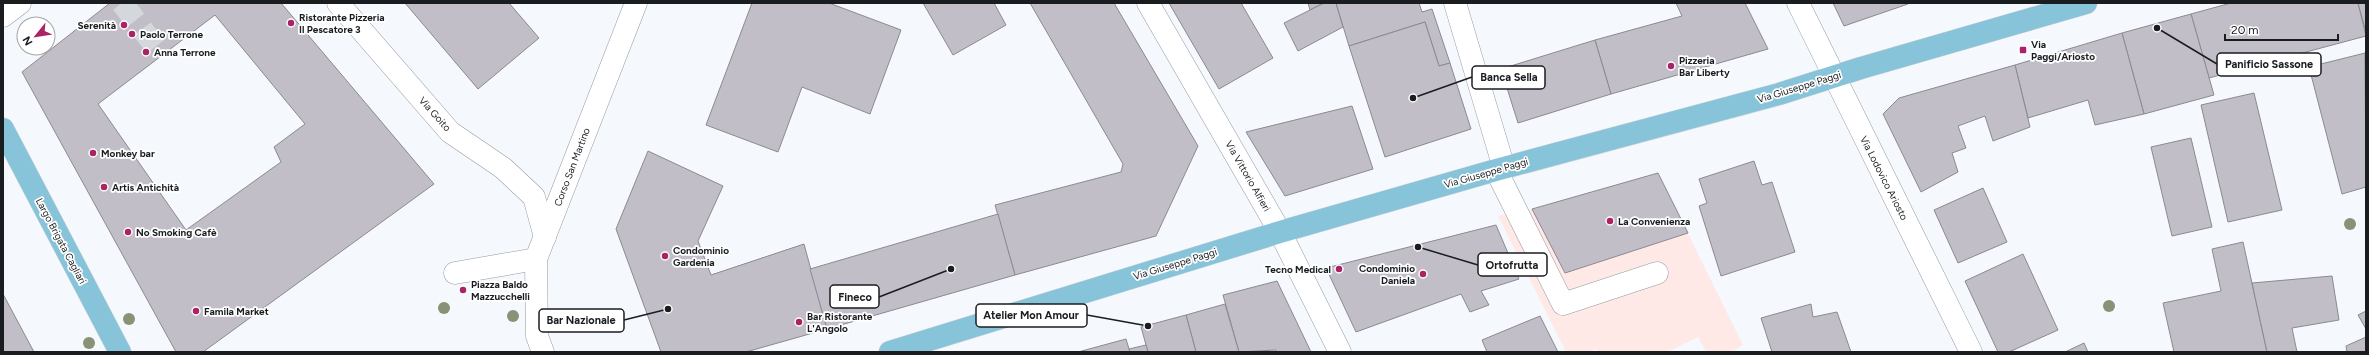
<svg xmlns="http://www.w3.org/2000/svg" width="2369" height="355" font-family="Figtree,sans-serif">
<rect width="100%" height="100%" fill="#f5f9fe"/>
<polygon fill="#ffe9e6" points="1658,173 1743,345 1732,352 1706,352 1698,337 1667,352 1597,352 1596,349 1590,352 1566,352 1498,216 1532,209"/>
<g fill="#c1bec8" stroke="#8b8992" fill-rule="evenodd">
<path d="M110,3h171l153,181 -231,168h-27l-154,-280zM215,15l90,109 -31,23 7,15 -95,68 -88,-126z"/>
<polygon points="405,3 509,3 539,38 478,89"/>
<polygon points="752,3 829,3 901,30 870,114 802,87 778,152 706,125"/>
<polygon points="923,3 994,3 1006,25 953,55"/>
<polygon points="1030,3 1114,3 1198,146 1156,236 1015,275 995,205 1121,172 1123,164"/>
<polygon points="1169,3 1241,3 1273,58 1219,89"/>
<polygon points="1308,3 1324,3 1310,10"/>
<polygon points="1324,3 1336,3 1343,27 1298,51 1284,23"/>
<polygon points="1336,3 1419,3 1422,12 1432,9 1450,63 1439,66 1425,22 1349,46"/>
<polygon points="1676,3 1745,3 1768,49 1611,94 1595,40 1682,16"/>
<polygon points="1833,3 1908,3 1908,4 1844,26"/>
<polygon points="2231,3 2358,3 2366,36 2209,78 2191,14"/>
<polygon points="2358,3 2366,3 2366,32"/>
<polygon points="2191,14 2214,95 2144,114 2122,33"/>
<polygon points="1425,22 1439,66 1450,63 1471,129 1385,157 1349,46"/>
<polygon points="2122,33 2144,114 2095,125 2088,100 2028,118 2015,65"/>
<polygon points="1595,40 1611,94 1518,123 1501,69"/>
<polygon points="2365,53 2366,187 2342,194 2309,67"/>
<polygon points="2015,65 2030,127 1993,141 1985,116 1958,126 1966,148 1952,153 1958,172 1921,192 1883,114 1899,98"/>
<polygon points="2254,93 2282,210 2228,222 2201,105"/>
<polygon points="1352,106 1373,169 1285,196 1246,132"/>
<polygon points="2191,138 2212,227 2172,236 2151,147"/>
<polygon points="648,151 723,186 698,241 711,275 804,244 827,329 746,352 661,352 616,229"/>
<polygon points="1754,161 1762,185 1772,182 1795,252 1721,276 1699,206 1707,203 1699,179"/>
<polygon points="1658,173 1688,233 1565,273 1532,209"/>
<polygon points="1983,188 2007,242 1958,263 1934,210"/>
<polygon points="998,214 1015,275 827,329 810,269"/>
<polygon points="1496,225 1519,279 1481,291 1489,305 1470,312 1461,294 1356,332 1326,268"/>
<polygon points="2243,242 2267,352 2174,352 2163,303 2221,291 2212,249"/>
<polygon points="2023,254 2058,330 2009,352 1998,352 1965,281"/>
<polygon points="2332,276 2339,320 2292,328 2297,352 2267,352 2252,283"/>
<polygon points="1277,281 1311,352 1276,352 1276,350 1239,352 1223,295"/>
<polygon points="3,294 34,352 3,352"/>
<polygon points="1225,304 1239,352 1196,352 1186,315"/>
<polygon points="1811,304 1813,317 1837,312 1851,352 1772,352 1761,318"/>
<polygon points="2366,311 2366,329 2358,315"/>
<polygon points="1186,315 1196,352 1148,352 1141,327"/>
<polygon points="1540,316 1558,352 1487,352 1482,340"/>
<polygon points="2366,337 2366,352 2347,352 2346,346"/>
<polygon points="1126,339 1130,352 1078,352"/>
<polygon points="2084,343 2088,352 2065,352"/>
<polygon points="1146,345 1148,352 1130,352 1129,349"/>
</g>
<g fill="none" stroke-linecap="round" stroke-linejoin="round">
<polyline stroke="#d4d8dd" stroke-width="22" stroke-dasharray="22 11" stroke-linecap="butt" points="122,3 162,55"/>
<defs>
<g id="minor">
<polyline points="338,3 450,132 503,168 534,197 545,237"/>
<polyline points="1148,3 1280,232 1340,352"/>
<polyline points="1455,3 1504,168"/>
<polyline points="1798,3 1971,352"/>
<polyline points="3,16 20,3"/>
<polyline points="1496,170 1563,304 1657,273"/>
<polyline points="455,273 536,259"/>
<polyline points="543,352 537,336 536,259 636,3"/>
</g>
<g id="major">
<polyline points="3,129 120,352"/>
<polyline points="890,352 1280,232 1496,170 1779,94 1861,68 2086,3"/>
</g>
</defs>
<use href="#minor" stroke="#959ba3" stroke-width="23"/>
<use href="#major" stroke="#d6d6d7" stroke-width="23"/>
<use href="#minor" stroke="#fff" stroke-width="22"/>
<use href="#major" stroke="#87c4da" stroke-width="22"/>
</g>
<g fill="#889277">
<circle cx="2350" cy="224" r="6"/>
<circle cx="2109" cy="306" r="6"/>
<circle cx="444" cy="308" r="6"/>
<circle cx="513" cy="316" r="6"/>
<circle cx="129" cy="319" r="6"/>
<circle cx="89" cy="343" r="6"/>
</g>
<g fill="#ac2365" stroke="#fff" stroke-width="1.5">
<circle cx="291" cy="23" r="4"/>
<circle cx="124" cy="25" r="4"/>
<circle cx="132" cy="34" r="4"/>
<rect x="2019" y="46" width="8" height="8" rx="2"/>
<circle cx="146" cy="52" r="4"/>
<circle cx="1671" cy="66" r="4"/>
<circle cx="93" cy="153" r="4"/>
<circle cx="104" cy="187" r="4"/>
<circle cx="1610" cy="221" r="4"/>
<circle cx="128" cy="232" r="4"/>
<circle cx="665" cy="256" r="4"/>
<circle cx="1339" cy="269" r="4"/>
<circle cx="1423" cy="274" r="4"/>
<circle cx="463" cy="290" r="4"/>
<circle cx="196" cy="311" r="4"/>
<circle cx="799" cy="322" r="4"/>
</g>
<g text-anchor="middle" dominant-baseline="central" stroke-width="3.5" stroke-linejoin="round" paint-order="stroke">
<g font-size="10" font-weight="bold" fill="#1a1d20" stroke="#fff" text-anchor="start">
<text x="299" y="17">Ristorante Pizzeria<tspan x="299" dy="12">Il Pescatore 3</tspan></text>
<text x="116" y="25" text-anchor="end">Serenità</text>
<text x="140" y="34">Paolo Terrone</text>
<text x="2031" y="44">Via<tspan x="2031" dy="12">Paggi/Ariosto</tspan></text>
<text x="154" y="52">Anna Terrone</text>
<text x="1679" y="60">Pizzeria<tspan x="1679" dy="12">Bar Liberty</tspan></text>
<text x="101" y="153">Monkey bar</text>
<text x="112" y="187">Artis Antichità</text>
<text x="1618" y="221">La Convenienza</text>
<text x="136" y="232">No Smoking Cafè</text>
<text x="673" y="250">Condominio<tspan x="673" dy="12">Gardenia</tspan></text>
<text x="1415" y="268" text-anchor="end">Condominio<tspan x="1415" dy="12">Daniela</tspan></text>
<text x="1331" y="269" text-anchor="end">Tecno Medical</text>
<text x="471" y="284">Piazza Baldo<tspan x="471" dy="12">Mazzucchelli</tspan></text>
<text x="204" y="311">Famila Market</text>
<text x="807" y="316">Bar Ristorante<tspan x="807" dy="12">L'Angolo</tspan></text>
</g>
<g font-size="10" fill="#1a1d20" stroke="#fff">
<text transform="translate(1799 87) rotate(-17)">Via Giuseppe Paggi</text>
<text transform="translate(435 114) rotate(48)">Via Goito</text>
<text transform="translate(572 167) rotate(-69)">Corso San Martino</text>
<text transform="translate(1486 173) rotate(-16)">Via Giuseppe Paggi</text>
<text transform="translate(1248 176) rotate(60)">Via Vittorio Alfieri</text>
<text transform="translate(1884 178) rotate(63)">Via Lodovico Ariosto</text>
<text transform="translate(61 241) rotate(62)">Largo Brigata Cagliari</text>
<text transform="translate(1175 264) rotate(-17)">Via Giuseppe Paggi</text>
</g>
</g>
<path fill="none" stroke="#1a1d20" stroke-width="1.5" d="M2157 28L2217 64M1413 98L1472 77M1418 247L1478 265M951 269L879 297M1148 326L1087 315M668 309L624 320"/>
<g fill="#1a1d20" stroke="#fff" stroke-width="1.5">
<circle cx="2157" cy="28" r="4"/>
<circle cx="1413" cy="98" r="4"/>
<circle cx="1418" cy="247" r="4"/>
<circle cx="951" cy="269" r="4"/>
<circle cx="1148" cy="326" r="4"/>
<circle cx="668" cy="309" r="4"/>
</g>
<g fill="#fff" stroke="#1a1d20" stroke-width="1.5">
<rect x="2217" y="53" width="104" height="23" rx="4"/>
<rect x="1472" y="66" width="73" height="23" rx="4"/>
<rect x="1478" y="253" width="69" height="23" rx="4"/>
<rect x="830" y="285" width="49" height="23" rx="4"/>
<rect x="976" y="304" width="111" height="23" rx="4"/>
<rect x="539" y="309" width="85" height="23" rx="4"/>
</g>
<g font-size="11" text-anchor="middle" font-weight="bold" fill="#1a1d20">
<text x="2269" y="68">Panificio Sassone</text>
<text x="1509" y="81">Banca Sella</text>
<text x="1512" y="269">Ortofrutta</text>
<text x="855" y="301">Fineco</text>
<text x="1031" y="319">Atelier Mon Amour</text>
<text x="581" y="324">Bar Nazionale</text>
</g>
<rect width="2369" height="355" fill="none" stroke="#1a1d20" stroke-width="8"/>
<g transform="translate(36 36) rotate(240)"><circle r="19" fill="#ffffff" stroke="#a3a5a6"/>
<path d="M0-3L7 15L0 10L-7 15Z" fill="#ac2365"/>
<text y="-6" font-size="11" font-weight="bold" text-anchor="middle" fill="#1a1d20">N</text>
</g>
<path d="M2225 34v6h113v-6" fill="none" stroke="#1a1d20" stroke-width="2"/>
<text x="2231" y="34" font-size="12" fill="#1a1d20" stroke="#ffffff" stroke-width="3" paint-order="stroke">20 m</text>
</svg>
